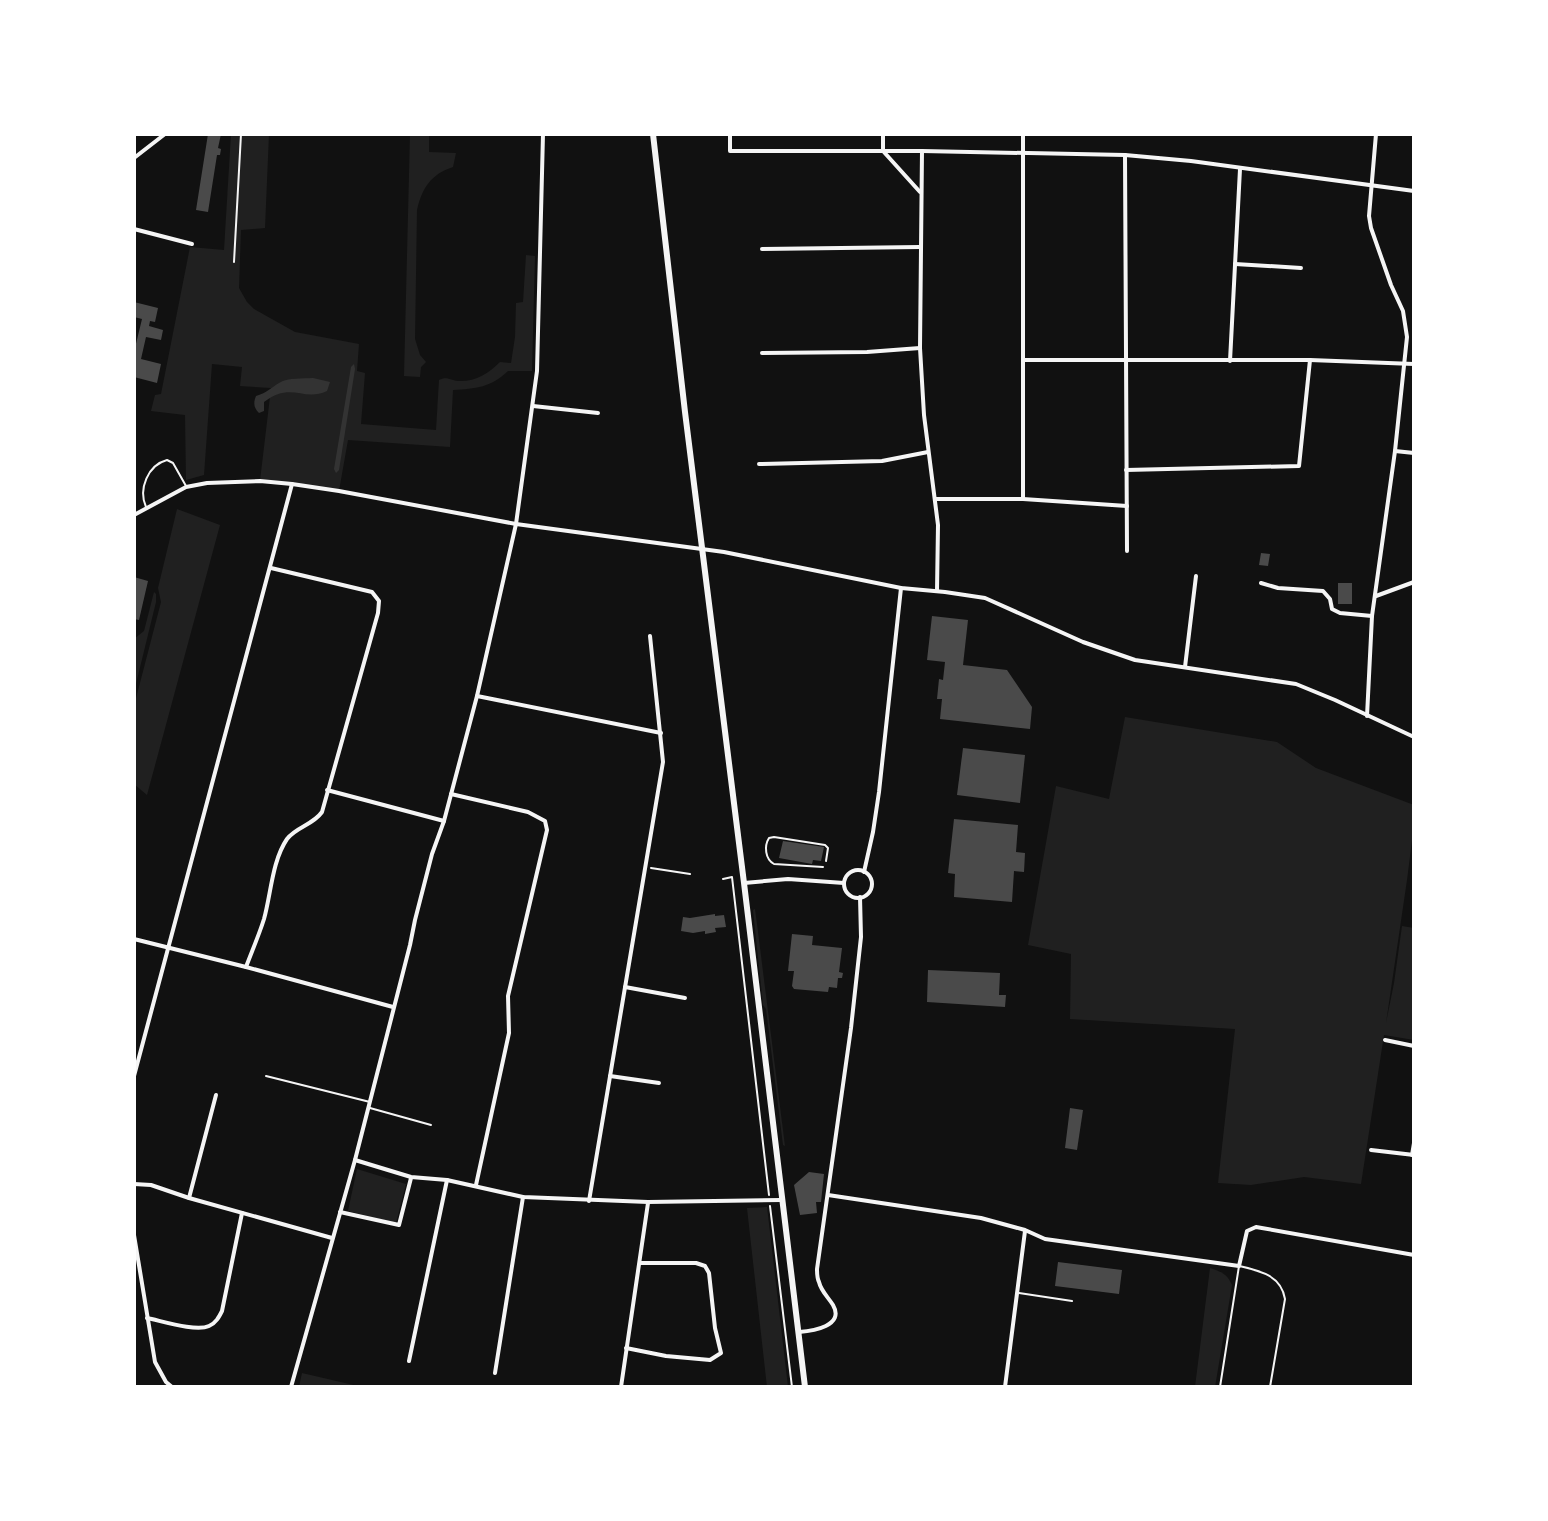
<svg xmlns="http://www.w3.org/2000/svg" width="1548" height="1521" font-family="'Fira Sans',sans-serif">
<rect width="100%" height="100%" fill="#111"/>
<g fill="#202020">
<path d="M231,134h38l-4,94 -24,2 -2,58 8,14 7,7 41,23 64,12 -2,27 8,2 -4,51 75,6 3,-50c8,-4 10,0 19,1 17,1 30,-7 42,-19l11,1 4,-26 1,-34 7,-1 3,-47 9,1 -3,115h-24c-16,16 -33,18 -55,19l-3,57 -102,-7 -9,51 -79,-10 11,-93 -31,-2 2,-19 -30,-3 -8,111 -18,5 -1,-65 -34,-4 4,-16 6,-1 29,-147 34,3z"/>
<path d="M410,134h19v18l27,1 -3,14c-22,7 -31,21 -36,43l-2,129 5,16 6,7 -5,5 -1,10 -16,-1z"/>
<polygon points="177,509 220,525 147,795 134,784 134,706 161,602 158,588"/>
<polygon points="154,592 156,594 156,602 134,692 134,639 144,631"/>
<polygon points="1125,717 1277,742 1316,768 1414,805 1414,824 1407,880 1386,1023 1394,983 1402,926 1414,928 1414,1040 1384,1035 1361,1184 1304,1177 1251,1185 1218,1183 1235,1029 1070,1019 1071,954 1028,945 1056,786 1109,799"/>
<polygon points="755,909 757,924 785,1146 783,1145 766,1009 763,1005 753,910"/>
<polygon points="357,1169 406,1184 396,1223 348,1211"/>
<polygon points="767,1207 788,1387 767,1387 747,1208"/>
<path d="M1210,1268c12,4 17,6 22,17l-17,102h-20z"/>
<polygon points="302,1373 362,1387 299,1387"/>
</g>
<g fill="#333">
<polygon points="354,364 355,369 339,470 336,473 334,469 351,367"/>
<path d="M313,378l17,4 -3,9c-24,11 -36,-10 -63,11v9l-5,2c-5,-5 -6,-10 -3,-17 10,-3 15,-8 23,-13 10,-6 24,-4 34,-5z"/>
</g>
<g fill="#4a4a4a">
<polygon points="208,134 221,134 218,148 221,149 220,155 217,155 208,212 196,210"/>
<polygon points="134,302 158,308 155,322 150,321 149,326 163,330 161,340 146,337 141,359 161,364 157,383 134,377 134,352 142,319 134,317"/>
<polygon points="1261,553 1270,554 1268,566 1259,565"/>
<polygon points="134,577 148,581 139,620 134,619"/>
<rect x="1338" y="583" width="14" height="21"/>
<polygon points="932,616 968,620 963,665 1007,670 1032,707 1030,729 940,719 942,699 937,699 939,679 943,680 945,662 927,660"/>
<polygon points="963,748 1025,755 1020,803 957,795"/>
<polygon points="954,819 1018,825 1016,852 1025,853 1024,872 1014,871 1012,902 954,897 955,874 948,873"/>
<polygon points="783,841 824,847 821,861 813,860 812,864 779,858"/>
<polygon points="715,914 715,916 724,915 726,927 715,928 716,932 705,934 705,931 693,933 681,931 683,917 690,918"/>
<polygon points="792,934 813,936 812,945 842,948 839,972 843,973 842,978 838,978 837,988 829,987 828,992 794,989 792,986 794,971 788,971"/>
<polygon points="928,970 1000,973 999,995 1006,995 1005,1007 927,1002"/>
<polygon points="1070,1108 1083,1110 1077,1150 1065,1148"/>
<polygon points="809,1172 824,1174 821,1202 816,1202 817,1213 800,1215 794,1185"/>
<polygon points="1058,1262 1122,1270 1119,1294 1055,1286"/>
</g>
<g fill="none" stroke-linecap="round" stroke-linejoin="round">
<g stroke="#f5f5f5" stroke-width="2">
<polyline points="651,868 690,874"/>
<polyline points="723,879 732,877 769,1195"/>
<polyline points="770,1206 792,1387"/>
</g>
<g stroke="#f5f5f5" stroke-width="2">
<polyline points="234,262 241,134"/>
<path d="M146,507c-8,-18 2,-42 21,-47l6,3 13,23"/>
<path d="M823,867l-49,-3c-9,-5 -10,-18 -5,-26l5,-1 51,8 3,3 -2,13"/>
<polyline points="266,1076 370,1102"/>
<polyline points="370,1108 431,1125"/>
<polyline points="1019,1293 1072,1301"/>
<path d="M1220,1387l19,-121c21,5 42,9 46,33l-15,88"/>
</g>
<g stroke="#f5f5f5" stroke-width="4">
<polyline points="730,134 730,151 922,151 1125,155 1191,161 1414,191"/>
<polyline points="883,134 883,151 920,192"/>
<polyline points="1023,134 1023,499"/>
<polyline points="922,151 920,348 924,415 938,525 937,591"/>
<polyline points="1125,155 1127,551"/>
<polyline points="134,158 165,134"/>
<polyline points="134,229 192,244"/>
<polyline points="762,249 920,247"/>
<polyline points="1235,264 1301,268"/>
<polyline points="762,353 867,352 920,348"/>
<polyline points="1023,360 1310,360 1414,364"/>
<polyline points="1230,361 1240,169"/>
<polyline points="533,406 598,413"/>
<polyline points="1395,451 1414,453"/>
<polyline points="759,464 882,461 928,452"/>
<polyline points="1126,470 1299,466 1310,360"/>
<polyline points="935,499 1023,499 1127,506"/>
<polyline points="134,515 186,487 207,483 260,481 292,484 339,491 516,524 724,552 901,588 945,592 985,598 1083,642 1135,660 1296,684 1335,700 1414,737"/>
<polyline points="1261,583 1278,588 1323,591 1330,599 1332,609 1340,613 1372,616"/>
<polyline points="1376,596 1414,582"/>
<polyline points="1185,667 1196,576"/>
<polyline points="477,696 661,733"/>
<polyline points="1367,716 1372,616 1395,451 1407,337 1403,311 1391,285 1371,228 1369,216 1376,134"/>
<polyline points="327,790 444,821"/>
<polyline points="451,794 528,812 545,821 547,830 508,996 509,1033 476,1185"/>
<circle cx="858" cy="884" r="14"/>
<polyline points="864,872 873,832 879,792 901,588"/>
<polyline points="744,883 788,879 844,883"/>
<polyline points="134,939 246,967 393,1007"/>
<path d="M246,967c6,-16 13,-32 18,-48 7,-25 8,-58 23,-80 9,-12 26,-14 35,-27l56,-199 1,-12 -7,-9 -101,-24"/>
<polyline points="625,987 685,998"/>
<polyline points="1385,1040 1414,1046"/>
<polyline points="134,1076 292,484"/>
<polyline points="610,1076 659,1083"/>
<polyline points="1371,1150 1414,1155"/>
<polyline points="1412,1155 1414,1143"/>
<polyline points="355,1160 411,1177 447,1180 523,1197 648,1202 781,1200"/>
<polyline points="134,1184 151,1185 189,1198 332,1238"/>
<polyline points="828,1195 981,1218 1025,1230 1045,1239 1239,1266 1247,1231 1256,1227 1414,1255"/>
<polyline points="189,1198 216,1095"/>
<polyline points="589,1201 663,762 650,636"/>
<polyline points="340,1212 399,1225 411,1178"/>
<polyline points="134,1235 155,1362 166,1382 172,1387"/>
<path d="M147,1318c15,3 49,14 62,8 7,-3 10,-9 13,-15l20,-98"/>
<path d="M799,1332c14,-1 46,-6 34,-27 -5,-8 -12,-14 -14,-23 -2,-4 -2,-8 -2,-13l34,-241 10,-91 -1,-40"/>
<polyline points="626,1348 666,1356 710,1360 721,1353 715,1328 709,1273 705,1266 696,1263 640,1263"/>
<polyline points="409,1361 447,1180"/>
<polyline points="495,1373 523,1197"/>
<polyline points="291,1387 355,1160 410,945 415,920 432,854 444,821 477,696 516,524 537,371 543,134"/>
<polyline points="621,1387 648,1203"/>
<polyline points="1005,1387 1025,1231"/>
</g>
<polyline stroke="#f5f5f5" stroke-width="6" points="653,134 685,412 744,883 805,1387"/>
</g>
<rect width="1548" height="1521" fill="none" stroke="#ffffff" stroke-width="272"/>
</svg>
